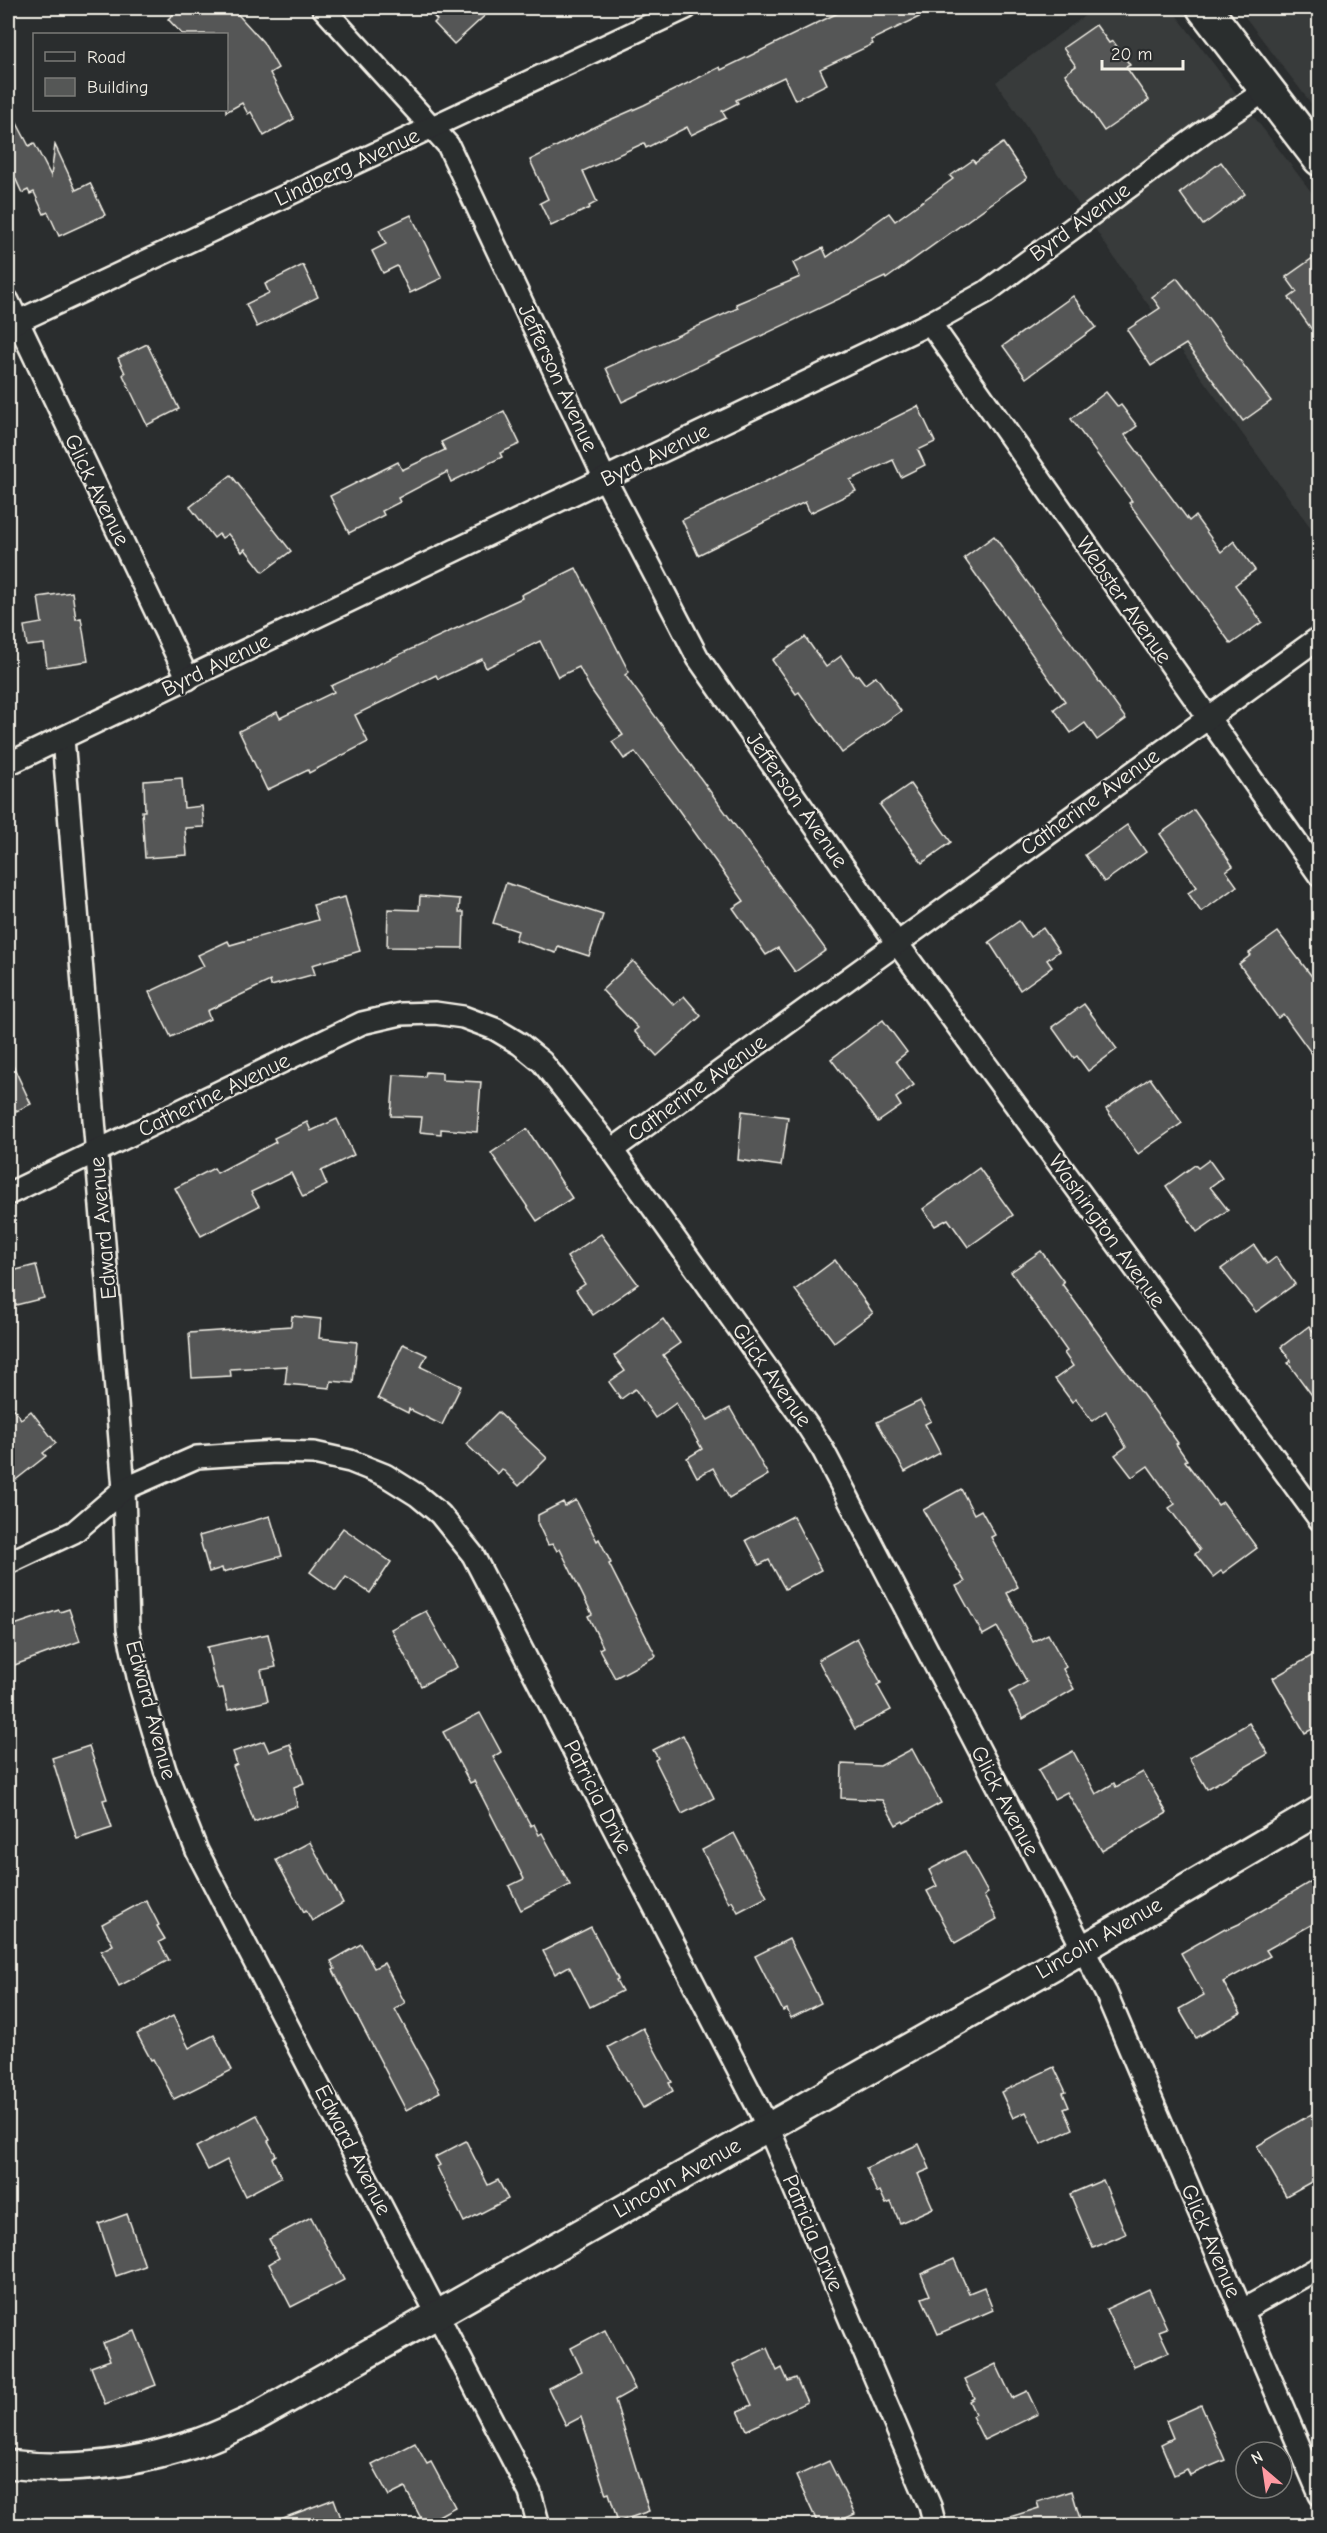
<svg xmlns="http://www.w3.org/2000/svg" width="1327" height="2533" font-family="'Comic Neue',sans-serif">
<rect width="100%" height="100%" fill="#2a2d2e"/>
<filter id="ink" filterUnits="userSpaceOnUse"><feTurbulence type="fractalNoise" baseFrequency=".0167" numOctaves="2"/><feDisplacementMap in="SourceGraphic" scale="12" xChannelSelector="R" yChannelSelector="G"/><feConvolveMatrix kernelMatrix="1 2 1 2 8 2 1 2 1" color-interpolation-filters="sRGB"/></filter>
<g filter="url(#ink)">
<g fill="#373a3a">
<polygon points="1095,8 1171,8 1319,202 1319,539 1120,266 996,82"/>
<polygon points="1237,8 1319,8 1319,114 1239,9"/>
</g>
<g fill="#555756" stroke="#f4f1e8" stroke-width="1.5">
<polygon points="180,8 232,8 263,42 278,68 270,73 294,119 264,136 251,112 248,114 242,103 226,112 226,34 182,34 168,19"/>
<polygon points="426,8 493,8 454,44 434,23 437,20"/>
<polygon points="848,8 938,8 871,40 873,44 820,69 827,84 795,100 784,77 736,100 738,103 722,111 726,118 691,135 687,127 646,148 644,143 583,171 597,202 589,206 590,208 551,226 540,203 548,199 530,160 596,126 644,105 720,67 721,70"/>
<polygon points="1096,25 1109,43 1113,41 1130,65 1126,67 1149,100 1104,131 1065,74 1076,66 1063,48"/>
<polygon points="8,106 29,146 34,143 51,176 55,145 76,190 90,183 105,215 59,236 48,212 44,214 34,192 30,194 28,190 22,193 8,162"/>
<polygon points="1003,143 1027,178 886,279 885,277 622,402 606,368 738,308 736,304 800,277 793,263 823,248 827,257 889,213 895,221 953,179 950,176 973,160 975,163"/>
<polygon points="1221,162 1245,194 1203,225 1180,193"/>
<polygon points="411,215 442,278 410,293 397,266 383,273 372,251 386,244 379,230"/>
<polygon points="1320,253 1320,341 1289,298 1297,292 1286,277"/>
<polygon points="303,265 318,297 257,327 246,304 269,293 265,284"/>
<polygon points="1177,278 1271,401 1243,421 1186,344 1151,366 1127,330 1160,308 1152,297"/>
<polygon points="1073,296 1096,327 1026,378 1003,346"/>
<polygon points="147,344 179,409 147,425 123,375 125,373 118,358"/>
<polygon points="1106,392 1118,407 1121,405 1137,426 1125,435 1189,521 1195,516 1221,552 1234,541 1255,570 1235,585 1262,622 1231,644 1129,503 1132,501 1071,419"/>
<polygon points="918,406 935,442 918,450 925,465 901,477 893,460 850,480 856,491 810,513 805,502 698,555 682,520 773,478"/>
<polygon points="504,411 520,444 500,453 502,457 451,482 447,472 398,498 400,502 382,511 384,515 349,533 330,496 398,462 402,470 445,450 441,442"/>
<polygon points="231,475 291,551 263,572 245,549 242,552 228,534 222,538 219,534 214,538 190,507"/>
<polygon points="994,536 1126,719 1097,740 1085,723 1071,733 1054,709 1065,701 964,558"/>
<polygon points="576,568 629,672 625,675 826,950 795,972 778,948 766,955 733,908 744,901 675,805 635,752 624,759 612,742 623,735 590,688 579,667 558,677 540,641 486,668 482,659 438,679 436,675 355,715 368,742 309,773 308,770 267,790 239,731 277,712 280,718 334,692 331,686 522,598 521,595"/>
<polygon points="72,592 76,619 81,618 88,661 47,667 44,644 27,646 24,626 42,623 38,597"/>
<polygon points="805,637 826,667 841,656 855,676 858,675 865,684 876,676 901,711 842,753 799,692 796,694 772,660"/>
<polygon points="182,778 184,808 202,806 204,827 185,828 187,855 145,858 142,811 145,811 144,781"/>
<polygon points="910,784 951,842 922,863 880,805"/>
<polygon points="1194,810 1233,866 1226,871 1237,886 1201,912 1188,893 1197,887 1160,834"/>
<polygon points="1127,825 1146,852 1104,882 1085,855"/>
<polygon points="506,883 603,915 589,956 558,946 556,953 515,940 518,931 493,923"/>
<polygon points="420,896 460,899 459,912 464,912 463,948 387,947 388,909 419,910"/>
<polygon points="345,897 360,951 312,965 315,974 271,986 270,981 207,1011 210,1019 171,1037 149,992 204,966 198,955 228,941 230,945 318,920 313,905"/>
<polygon points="1019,921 1030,937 1043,928 1059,951 1047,960 1052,967 1020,990 989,942"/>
<polygon points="1278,932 1320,987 1320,1065 1283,1014 1278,1018 1239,964 1251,955 1249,953"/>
<polygon points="633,961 674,1005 684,996 701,1016 657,1056 634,1031 638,1028 602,990"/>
<polygon points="1084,1004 1117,1049 1088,1071 1077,1056 1074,1058 1052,1027"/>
<polygon points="883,1020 907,1052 896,1061 914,1085 896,1098 901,1106 878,1122 831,1059"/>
<polygon points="8,1055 31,1104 8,1115"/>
<polygon points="426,1072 442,1073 442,1080 481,1082 477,1132 441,1129 441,1134 420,1132 422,1117 391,1116 394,1075 425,1077"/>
<polygon points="1150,1078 1182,1123 1138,1154 1106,1109"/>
<polygon points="742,1111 788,1117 781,1166 738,1160"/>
<polygon points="337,1119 354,1155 321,1171 327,1185 303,1197 291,1173 251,1192 259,1206 201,1236 175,1188 214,1168 217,1173 276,1142 274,1138 307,1122 311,1131"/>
<polygon points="527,1129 572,1198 537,1221 491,1153"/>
<polygon points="1209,1160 1222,1178 1210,1187 1228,1210 1197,1232 1166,1186 1195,1165 1198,1168"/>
<polygon points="979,1168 1013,1215 968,1247 948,1219 935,1226 923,1209"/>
<polygon points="601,1234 638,1284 593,1315 576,1290 585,1284 567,1257"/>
<polygon points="1254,1245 1267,1264 1276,1257 1295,1284 1256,1312 1221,1269"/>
<polygon points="1041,1251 1064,1282 1062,1284 1178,1443 1176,1444 1187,1460 1185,1461 1218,1505 1223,1502 1257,1548 1223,1573 1221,1571 1213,1577 1195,1554 1200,1550 1169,1508 1175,1504 1148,1466 1132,1477 1115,1455 1126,1447 1106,1411 1092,1421 1076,1399 1072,1402 1055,1379 1073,1366 1064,1353 1067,1351 1011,1272"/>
<polygon points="835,1260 873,1313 834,1342 795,1290"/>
<polygon points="36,1265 44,1298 8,1307 8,1272"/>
<polygon points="292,1316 321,1319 319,1338 357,1342 353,1383 331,1381 330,1388 285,1384 287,1366 230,1369 231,1376 192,1378 189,1333 291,1326"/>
<polygon points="663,1319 680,1343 663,1355 708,1420 730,1408 768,1475 729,1498 713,1468 697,1477 687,1458 702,1449 676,1403 655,1418 635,1389 621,1399 609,1382 625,1371 614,1356"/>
<polygon points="1309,1326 1320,1340 1320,1406 1288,1363 1291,1361 1281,1347"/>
<polygon points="403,1344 427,1355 421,1367 461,1386 442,1425 409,1409 408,1413 378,1398"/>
<polygon points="8,1401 21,1419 31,1411 56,1443 43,1453 46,1456 8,1486"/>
<polygon points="920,1401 931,1421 925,1424 940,1453 905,1472 877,1422"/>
<polygon points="498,1412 547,1458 519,1486 502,1469 498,1474 466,1444"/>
<polygon points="961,1489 974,1514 981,1510 995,1535 991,1537 1018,1587 1007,1593 1033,1642 1048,1634 1066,1667 1063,1669 1074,1689 1023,1719 1009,1692 1027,1682 997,1627 983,1635 956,1586 965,1582 923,1510"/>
<polygon points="576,1500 597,1541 599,1539 611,1563 609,1564 656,1656 615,1678 599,1649 603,1647 588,1616 592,1614 560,1549 557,1551 553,1544 548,1545 538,1524 538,1515 563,1502 565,1506"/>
<polygon points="270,1516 282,1556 223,1572 222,1568 209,1572 199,1536"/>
<polygon points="793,1516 821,1570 785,1589 769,1560 759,1565 746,1540"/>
<polygon points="343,1528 391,1562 370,1593 346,1577 336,1591 310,1572"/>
<polygon points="69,1609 80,1641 12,1666 8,1653 8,1627 59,1610 60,1612"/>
<polygon points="426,1611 457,1667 421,1686 391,1629"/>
<polygon points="268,1634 276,1667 261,1670 268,1701 228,1710 223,1688 218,1689 213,1674 207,1647"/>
<polygon points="857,1638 881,1683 877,1685 891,1710 855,1729 818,1660"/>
<polygon points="1320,1651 1320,1725 1305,1733 1273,1678"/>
<polygon points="480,1713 501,1752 493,1757 531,1826 534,1824 539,1835 542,1833 570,1885 521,1910 509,1886 524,1879 474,1781 470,1783 443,1732"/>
<polygon points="1249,1723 1268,1754 1207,1789 1189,1758"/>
<polygon points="683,1735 714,1798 682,1814 655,1760 658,1758 653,1750"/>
<polygon points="264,1741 269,1752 290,1744 304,1783 294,1787 297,1806 254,1822 233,1766 237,1764 233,1752"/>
<polygon points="89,1746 107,1799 103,1800 112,1828 77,1839 52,1758"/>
<polygon points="912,1749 941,1803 904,1823 903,1821 896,1825 882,1800 841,1798 842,1764 880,1766"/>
<polygon points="1073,1751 1096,1794 1114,1783 1116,1787 1143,1772 1167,1813 1102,1851 1067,1792 1054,1799 1038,1770"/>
<polygon points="734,1833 767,1897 738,1912 732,1901 729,1903 702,1850"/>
<polygon points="310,1842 343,1903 312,1921 306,1910 304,1912 276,1860"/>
<polygon points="965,1851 988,1893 984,1896 997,1919 955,1943 927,1891 937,1886 929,1870"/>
<polygon points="1320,1876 1320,1920 1266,1950 1270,1956 1223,1982 1241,2013 1196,2038 1179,2009 1204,1995 1181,1953 1225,1928 1226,1930 1239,1924"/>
<polygon points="146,1900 159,1925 157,1926 165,1939 159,1942 169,1960 119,1986 101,1951 113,1945 102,1924"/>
<polygon points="591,1927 618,1979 616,1980 622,1991 590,2007 569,1966 555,1974 543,1951"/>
<polygon points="789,1939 821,2003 791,2018 787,2009 783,2011 755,1956"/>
<polygon points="361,1944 374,1968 384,1963 405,2003 395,2009 440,2092 406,2110 333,1970 335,1969 331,1961"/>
<polygon points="173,2016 189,2048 214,2035 232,2070 174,2099 153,2059 151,2060 137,2034"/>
<polygon points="643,2028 672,2082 669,2083 673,2091 643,2108 608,2047"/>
<polygon points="1054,2067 1066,2092 1063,2093 1069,2107 1064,2109 1073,2129 1041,2144 1026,2112 1013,2118 1001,2092"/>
<polygon points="1320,2109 1320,2177 1286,2196 1257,2146"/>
<polygon points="257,2115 270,2140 268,2141 276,2155 272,2158 281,2177 245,2196 227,2160 208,2170 196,2147"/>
<polygon points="466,2141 488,2185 498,2180 508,2199 464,2222 437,2167 440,2165 435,2157"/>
<polygon points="919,2144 930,2169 918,2174 933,2208 900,2223 891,2202 886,2204 880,2191 877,2193 866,2168"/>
<polygon points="1103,2180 1126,2234 1093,2248 1070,2194"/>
<polygon points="127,2214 145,2266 116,2276 99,2224"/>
<polygon points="311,2217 344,2280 291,2307 269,2264 279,2258 269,2239"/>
<polygon points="954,2259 969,2293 984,2287 993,2310 938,2334 922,2298 930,2295 921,2274"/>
<polygon points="1149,2289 1167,2328 1159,2331 1169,2352 1134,2367 1106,2309"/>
<polygon points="605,2330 635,2389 615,2400 649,2511 618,2522 609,2493 606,2494 581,2417 566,2425 548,2388 582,2371 571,2348"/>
<polygon points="135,2331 156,2385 105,2404 91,2367 110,2360 103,2343"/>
<polygon points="767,2348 777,2371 782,2368 788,2381 796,2378 807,2402 747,2430 738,2411 752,2405 733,2364"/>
<polygon points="996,2364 1012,2398 1027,2391 1038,2414 984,2440 972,2416 975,2414 969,2401 974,2398 965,2379"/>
<polygon points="1201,2405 1225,2460 1190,2475 1187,2469 1174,2475 1161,2444 1173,2438 1166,2421"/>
<polygon points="415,2443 427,2464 431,2462 455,2507 424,2524 405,2488 389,2496 372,2465"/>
<polygon points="829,2461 855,2514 829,2526 819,2526 796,2476"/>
<polygon points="1072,2491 1082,2526 1001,2526 1000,2520 1039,2508 1037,2502"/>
<polygon points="334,2499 344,2526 271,2526 270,2523"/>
</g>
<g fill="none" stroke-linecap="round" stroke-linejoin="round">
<defs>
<g id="minor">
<polyline points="323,8 448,145 605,479 698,658 896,942 1320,1520"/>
<polyline points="8,301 188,679"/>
<polyline points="930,323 1320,876"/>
<polyline points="8,326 686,8"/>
<polyline points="63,738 124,1489 128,1629 140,1686 165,1770 197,1851 530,2493 539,2526"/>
<polyline points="8,764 930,323 986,292 1209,128 1268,89"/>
<polyline points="612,1150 1320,637"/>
<polyline points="8,1194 362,1023 401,1014 435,1013 463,1017 495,1029 520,1044 542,1062 612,1150 807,1425 823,1450 1106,1993 1320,2495"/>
<polyline points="8,1563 74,1532 124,1489 197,1457 276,1452 314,1453 350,1461 385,1475 417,1495 440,1514 473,1555 768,2127 930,2506 935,2526"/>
<polyline points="1241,2311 1320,2267"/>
</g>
<path id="tertiary" d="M8,2464c62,8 126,0 186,-20 19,-6 37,-15 55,-23l834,-472 237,-139"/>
<polyline id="primary" points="1204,8 1320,159"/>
</defs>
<use href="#minor" stroke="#f4f1e8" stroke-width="26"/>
<use href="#tertiary" stroke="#f4f1e8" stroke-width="32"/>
<use href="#primary" stroke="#f4f1e8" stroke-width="38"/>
<use href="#minor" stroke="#2a2d2e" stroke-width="21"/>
<use href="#tertiary" stroke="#2a2d2e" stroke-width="27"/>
<use href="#primary" stroke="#2a2d2e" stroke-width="33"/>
</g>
</g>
<g text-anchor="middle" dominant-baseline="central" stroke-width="4.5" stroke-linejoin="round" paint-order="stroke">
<g font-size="22" fill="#f4f1e8" stroke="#2a2d2e">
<text transform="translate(347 167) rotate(-25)">Lindberg Avenue</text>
<text transform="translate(1080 222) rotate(-36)">Byrd Avenue</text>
<text transform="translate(558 378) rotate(65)">Jefferson Avenue</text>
<text transform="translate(655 455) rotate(-26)">Byrd Avenue</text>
<text transform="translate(97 490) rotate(64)">Glick Avenue</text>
<text transform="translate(1124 600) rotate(55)">Webster Avenue</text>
<text transform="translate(216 665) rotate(-26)">Byrd Avenue</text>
<text transform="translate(797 800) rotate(55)">Jefferson Avenue</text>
<text transform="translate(1090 802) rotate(-36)">Catherine Avenue</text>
<text transform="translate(697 1088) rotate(-36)">Catherine Avenue</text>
<text transform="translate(214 1095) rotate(-26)">Catherine Avenue</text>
<text transform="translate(103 1228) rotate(-95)">Edward Avenue</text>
<text transform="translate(1107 1231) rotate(54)">Washington Avenue</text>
<text transform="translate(772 1375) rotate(55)">Glick Avenue</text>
<text transform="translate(151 1710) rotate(75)">Edward Avenue</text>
<text transform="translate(598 1797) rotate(63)">Patricia Drive</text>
<text transform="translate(1005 1801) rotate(62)">Glick Avenue</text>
<text transform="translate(1099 1938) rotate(-30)">Lincoln Avenue</text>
<text transform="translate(353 2150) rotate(63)">Edward Avenue</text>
<text transform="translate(677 2178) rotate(-29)">Lincoln Avenue</text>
<text transform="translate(813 2233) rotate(67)">Patricia Drive</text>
<text transform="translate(1211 2241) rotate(67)">Glick Avenue</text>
</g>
</g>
<rect width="1327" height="2533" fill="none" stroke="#2a2d2e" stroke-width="30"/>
<rect x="15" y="15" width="1297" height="2503" fill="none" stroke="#f4f1e8" stroke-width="2" filter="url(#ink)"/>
<rect x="33" y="33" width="195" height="78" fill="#2a2d2e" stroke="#7b7b78" stroke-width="1.5"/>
<rect x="45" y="52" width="30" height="9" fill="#2a2d2e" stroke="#7b7b78" stroke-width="1.5"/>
<text x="87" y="63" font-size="18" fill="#f4f1e8">Road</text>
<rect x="45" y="78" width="30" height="18" fill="#555756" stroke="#7b7b78" stroke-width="1.5"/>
<text x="87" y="93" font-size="18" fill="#f4f1e8">Building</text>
<g transform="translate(1264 2470) rotate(331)"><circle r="28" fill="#2a2d2e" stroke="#7b7b78" stroke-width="1.5"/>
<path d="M0-4.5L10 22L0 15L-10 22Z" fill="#ff9aa2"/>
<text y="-9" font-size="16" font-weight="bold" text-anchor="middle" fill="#f4f1e8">N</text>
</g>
<path d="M1102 60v9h81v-9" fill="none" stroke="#f4f1e8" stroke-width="3"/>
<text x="1111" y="60" font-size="18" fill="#f4f1e8" stroke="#2a2d2e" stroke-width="4.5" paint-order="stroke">20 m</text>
</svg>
